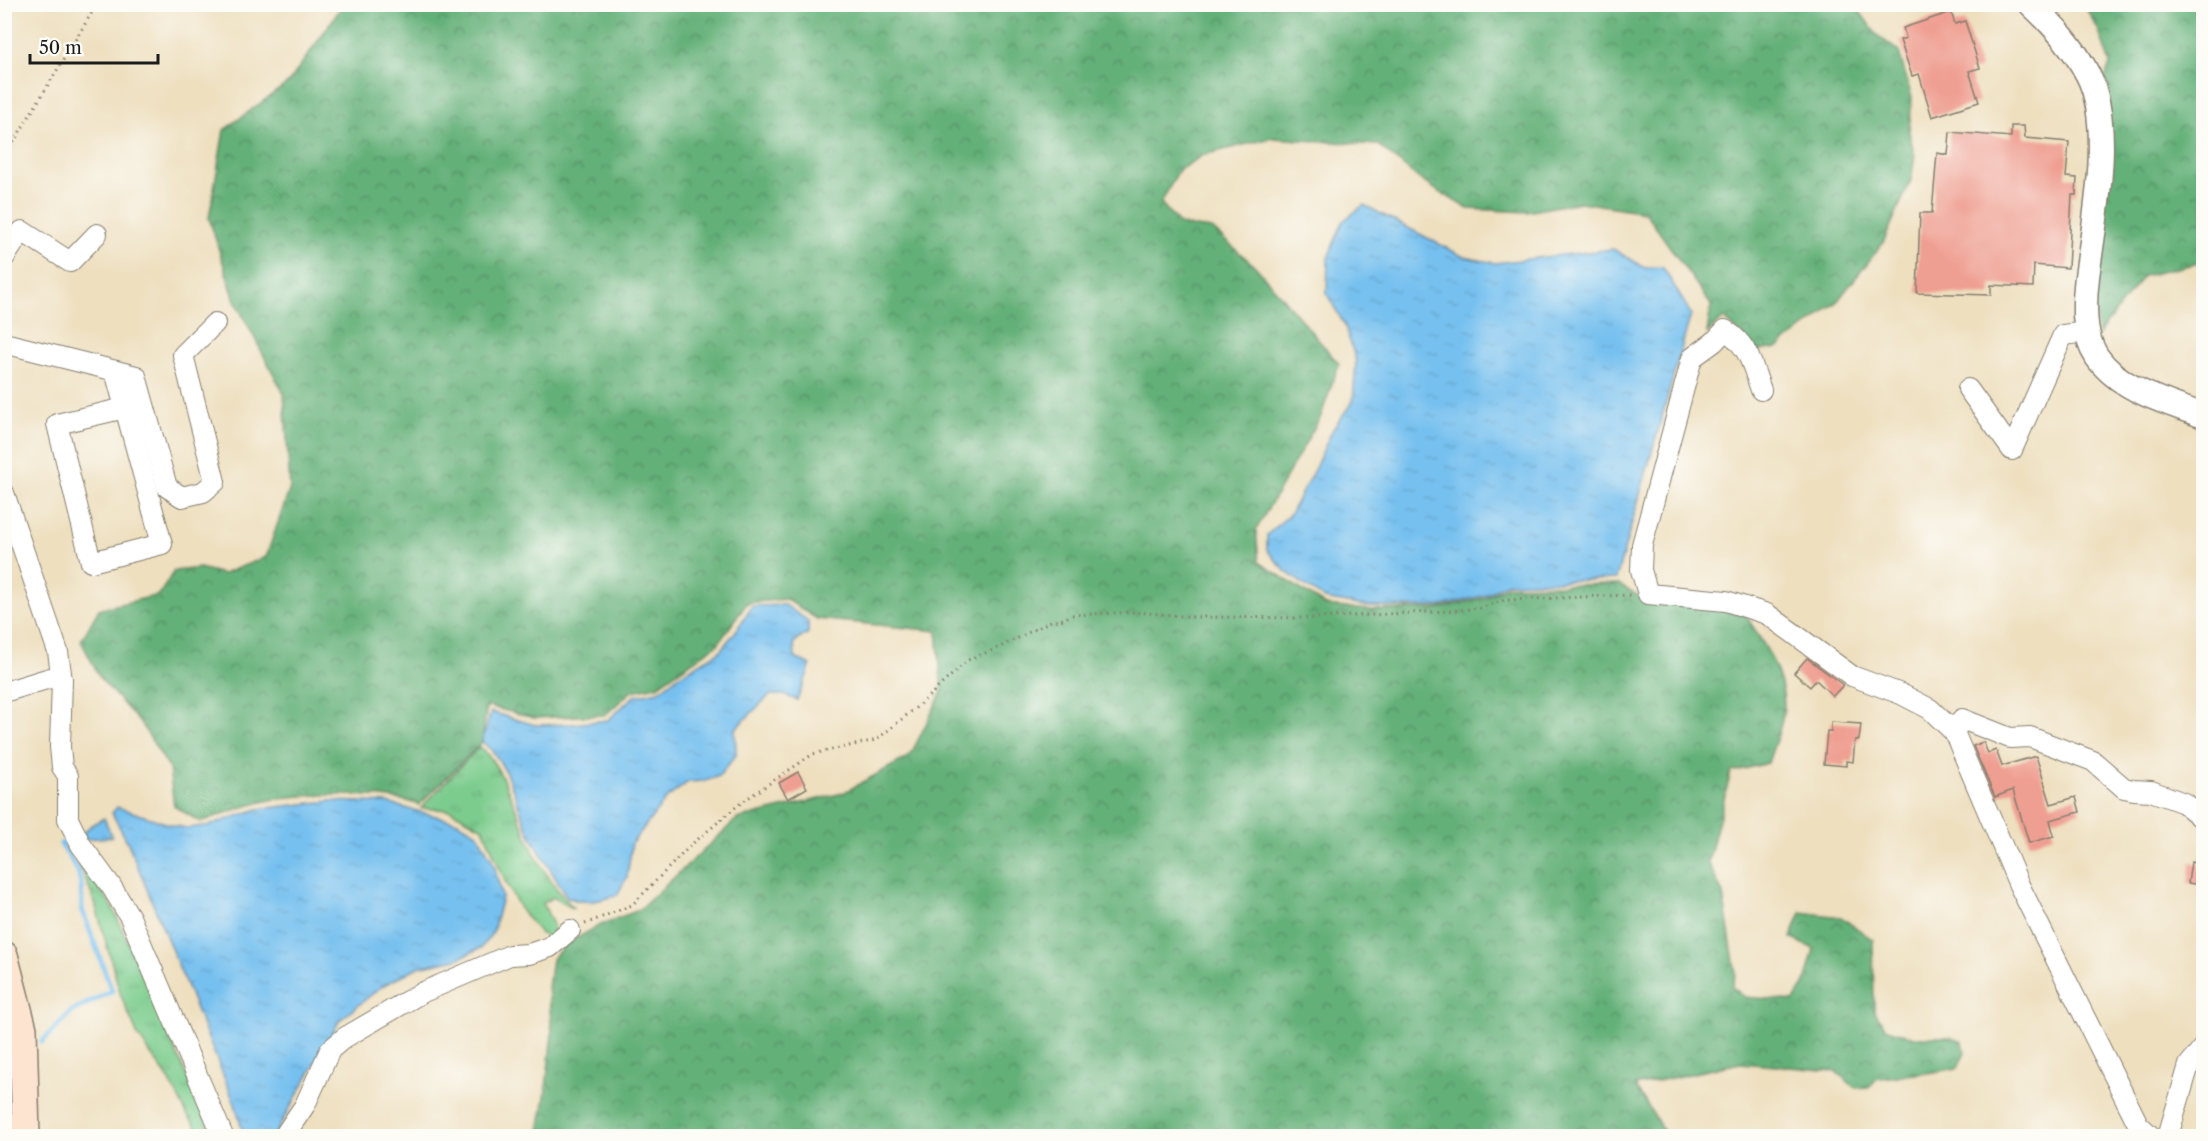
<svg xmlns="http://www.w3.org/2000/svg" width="2208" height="1141" font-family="'Libre Caslon Text',serif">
<defs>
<pattern id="grass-tufts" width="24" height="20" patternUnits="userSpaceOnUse" patternTransform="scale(1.5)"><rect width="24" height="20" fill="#7bcc8d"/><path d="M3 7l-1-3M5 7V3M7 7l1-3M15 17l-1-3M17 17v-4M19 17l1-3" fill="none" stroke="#6aaf79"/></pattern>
<pattern id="forest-crowns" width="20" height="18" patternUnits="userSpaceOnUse" patternTransform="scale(1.5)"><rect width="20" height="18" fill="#64b078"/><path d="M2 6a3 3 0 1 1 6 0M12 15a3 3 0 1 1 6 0" fill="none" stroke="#528e62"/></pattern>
<pattern id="water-ripples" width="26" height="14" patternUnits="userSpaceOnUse" patternTransform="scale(1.5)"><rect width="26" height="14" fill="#76c0ef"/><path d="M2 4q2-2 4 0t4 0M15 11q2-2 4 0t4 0" fill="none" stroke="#66a4cc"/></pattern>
</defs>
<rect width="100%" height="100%" fill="#fdfcf7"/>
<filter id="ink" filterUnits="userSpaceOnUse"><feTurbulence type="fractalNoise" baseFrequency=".0167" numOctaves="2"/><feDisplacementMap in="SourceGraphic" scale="12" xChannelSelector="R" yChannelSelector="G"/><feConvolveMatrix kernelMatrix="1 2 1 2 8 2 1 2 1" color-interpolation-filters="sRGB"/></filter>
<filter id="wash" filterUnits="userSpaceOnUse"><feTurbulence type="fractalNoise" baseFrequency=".008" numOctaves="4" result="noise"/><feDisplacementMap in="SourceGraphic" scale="24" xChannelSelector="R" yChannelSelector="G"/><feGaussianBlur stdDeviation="1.35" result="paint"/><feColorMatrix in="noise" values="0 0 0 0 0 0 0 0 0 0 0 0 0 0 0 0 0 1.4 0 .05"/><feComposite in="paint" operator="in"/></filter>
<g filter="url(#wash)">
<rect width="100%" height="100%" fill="#eedfbf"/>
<g fill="url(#grass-tufts)" stroke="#4c7454" stroke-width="1.5">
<path d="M479,747c23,15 39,71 51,97 11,25 25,45 44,65l-21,-12 -10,6 11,24 -4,12 -10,-6 -19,-23 -16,-29 -22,-53 -33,-18 -29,-2z"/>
<polygon points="76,856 112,906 213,1136 204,1136 188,1116 170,1081 138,1036 121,996 95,903"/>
</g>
<g fill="url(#forest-crowns)" stroke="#40664a" stroke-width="1.5">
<path d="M343,5h1512l21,29 23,18 13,46 -3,34 6,24 -4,24 -28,63 -47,60 -59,45 -20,3 -33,-33 -17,15 4,-28 -66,-93 -65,-10 -53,10 -59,-3 -45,-27 -45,-37 -106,-7 -69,17 -24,15 -18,33 19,22 32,4 43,37 84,98 -18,52 -65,114 3,32 67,44 43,4 69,-1 49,-12 20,-11 111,-2 33,19 56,3 38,8c17,27 38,56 39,90 0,19 -10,40 -16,59l-37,9 -23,90 15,32 13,80 -4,13 13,10 49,4 11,-18 9,-34 -23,-11 10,-26 40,5 32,23 1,70 11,18 27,9h38l13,5 2,11 -7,15c-27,6 -55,6 -82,11l-6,8 -14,1 -21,-17 -95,-8 -105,23 32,50h-1129l7,-39 7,-64 -4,-46 4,-28 14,-15 36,-20 37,-14 98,-91 106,-26 67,-37 32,-64 -5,-61 -120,-12 -31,-20 -39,4 -29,41 -61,42 -25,5 -27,24 -71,3 -47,-12 -5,36 -63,63c-34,-14 -121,-12 -157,-3 -21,5 -41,13 -62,20l-26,-16 -5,-38 -27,-43 -42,-47 -19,-37 18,-32 60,-14 15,-24 26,-3 23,6 43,-17 24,-69 -6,-94 -49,-93 -26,-83 15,-88 65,-48z"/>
<polygon points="2084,5 2204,5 2203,262 2143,276 2098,335 2093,298 2103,84 2110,64 2098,29"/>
</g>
<g fill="url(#water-ripples)" stroke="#496e86" stroke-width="1.5">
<polygon points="1364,205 1464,257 1495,263 1613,249 1645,268 1663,267 1691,314 1616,579 1507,583 1486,595 1438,607 1370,607 1325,599 1286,572 1267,550 1267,535 1290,514 1315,468 1333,429 1353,401 1356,361 1345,326 1327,294 1328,258 1343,221"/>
<path d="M785,605l23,16v12l-14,9 1,16 16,7 -14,35 -13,-5h-14l-35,34 1,26 -17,21 -14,5 -17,1 -22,17 -34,44 -5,34 -10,18c-18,6 -32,10 -50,2 -12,-20 -25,-40 -36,-61 -14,-27 -22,-76 -49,-94l9,-30 44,13 38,-1 35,-4 26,-24 25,-5 19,-15 41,-24 17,-21 16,-25z"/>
<polygon points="330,801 387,803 458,822 477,833 494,864 502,897 493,932 481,948 457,959 418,967 381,987 340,1020 274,1136 244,1136 235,1104 128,843 112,813 117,807 172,825 186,828 208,826 258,809"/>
<polygon points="104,818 112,837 85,839 83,833 93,824"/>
</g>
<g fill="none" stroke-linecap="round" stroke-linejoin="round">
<polyline stroke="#76c0ef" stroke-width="5" points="42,1042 72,1011 112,991 82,909 81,884 78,871 61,844 74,838"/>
</g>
<g id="blocks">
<g fill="#ef9f92">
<polygon points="1951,12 1955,24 1965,21 1980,68 1969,71 1979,102 1932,117 1919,74 1912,76 1900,40 1906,38 1903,28"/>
<polygon points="2011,126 2024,126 2025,138 2069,142 2066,177 2077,178 2076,195 2072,195 2068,268 2034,265 2033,287 1991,285 1991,295 1917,293 1920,213 1932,213 1937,153 1948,155 1950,132 2011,137"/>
<polygon points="1807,658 1843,685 1833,696 1816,680 1810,687 1794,673"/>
<polygon points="1831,722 1861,724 1859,740 1855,740 1853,762 1846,761 1846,766 1824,764 1827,731 1831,731"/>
<polygon points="1983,742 1988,753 1996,750 2002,766 2036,756 2051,804 2076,797 2080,812 2050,820 2054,836 2029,843 2013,790 1995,797 1973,746"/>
<polygon points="798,772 807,788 788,799 779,783"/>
<polygon points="2191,862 2204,865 2202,885 2188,883"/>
</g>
</g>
</g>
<g filter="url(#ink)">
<use href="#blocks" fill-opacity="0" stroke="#857e6e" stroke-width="1.5"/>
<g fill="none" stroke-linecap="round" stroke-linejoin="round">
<defs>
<g id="minor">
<polyline points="4,258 22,231 70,262 97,234"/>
<polyline points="4,343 136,376 167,487 182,497 203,492 215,482 183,355 215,323"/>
<polyline points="115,371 162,544 91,562 57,424 125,408"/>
<polyline points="1968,389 2012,450 2063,335 2087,332"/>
<path d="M1761,390c-9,-25 -12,-45 -36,-60l-11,12 -22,16 -50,187 -1,25 7,24 78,7 41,13 85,62 49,18 29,15 24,23 65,153 119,239 13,12"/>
<polyline points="4,493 58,652 62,680 60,747 62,767 68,776 68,819 81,845 111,886 130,917 223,1136"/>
<polyline points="4,692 50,678 62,680"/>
<polyline points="1954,732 1962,719 2010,738 2030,737 2093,761 2124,788 2134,790 2151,791 2184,803 2204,820"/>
<polyline points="4,1067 25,1067"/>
<polyline points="284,1136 305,1105 330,1050 344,1038 421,993 510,955 529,954 550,947 570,930"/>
<polyline points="2168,1136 2189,1065 2204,1046"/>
</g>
<path id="tertiary" d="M2031,4c22,21 43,43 57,71 26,50 6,147 -1,202 -3,25 -5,58 10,80 24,34 70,45 107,59"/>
<polyline id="secondary" points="4,955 23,1029 26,1136"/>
</defs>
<use href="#minor" stroke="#857e6e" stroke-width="22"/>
<use href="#tertiary" stroke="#857e6e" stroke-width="27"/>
<use href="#secondary" stroke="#857e6e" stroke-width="30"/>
<g stroke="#857e6e" stroke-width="3" stroke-dasharray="1.5 4.5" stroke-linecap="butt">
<polyline points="4,158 97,4"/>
<polyline points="585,924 632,905 691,845 742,802 813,754 876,740 918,706 968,660 1000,647 1051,621 1065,619 1070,615 1136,612 1194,617 1313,618 1449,611 1480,608 1505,600 1630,595"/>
</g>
<use href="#minor" stroke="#fff" stroke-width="20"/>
<use href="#tertiary" stroke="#fff" stroke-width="24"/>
<use href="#secondary" stroke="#fde4d1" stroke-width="27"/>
</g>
</g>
<rect width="2208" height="1141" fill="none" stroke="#fdfcf7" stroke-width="24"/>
<path d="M30 54v9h128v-9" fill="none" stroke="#1c1c1c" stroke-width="3"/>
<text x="39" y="54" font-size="18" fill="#1c1c1c" stroke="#fdfcf7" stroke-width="4.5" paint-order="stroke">50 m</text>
</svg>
